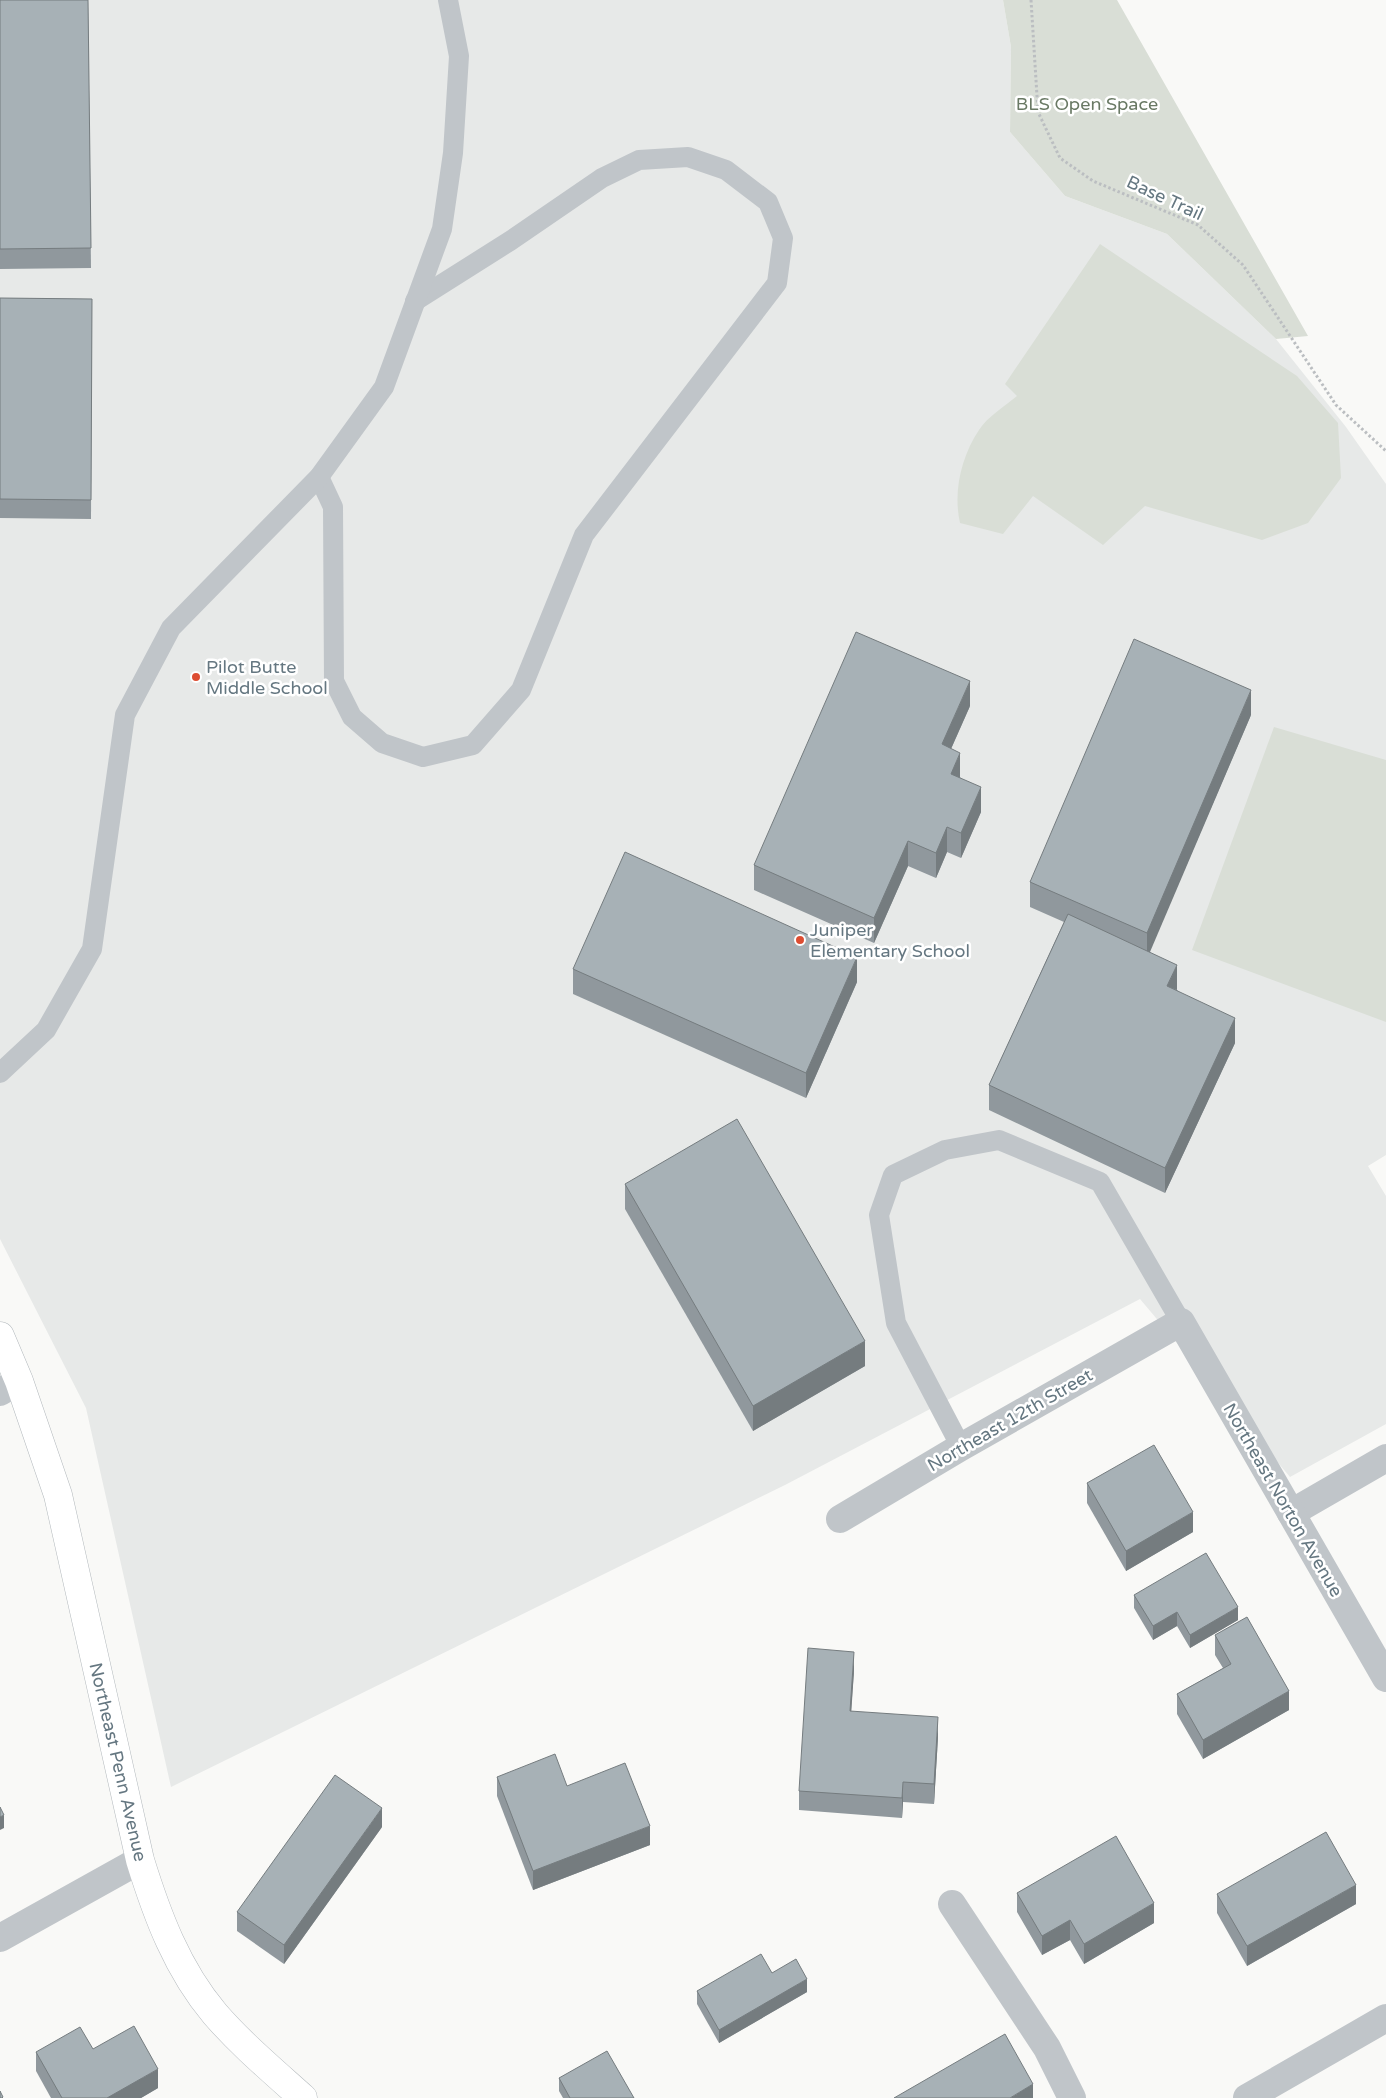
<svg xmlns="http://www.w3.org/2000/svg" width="1386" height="2098" font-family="'Varela Round',sans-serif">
<rect width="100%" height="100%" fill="#f9f9f7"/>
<polygon fill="#e7e9e8" points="0,0 1003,0 1011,47 1010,132 1065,196 1167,234 1276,339 1346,427 1386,484 1386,1155 1368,1166 1386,1196 1386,1424 1290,1477 1140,1299 785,1485 171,1787 86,1408 0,1239"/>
<g fill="#d9ded6">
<polygon points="1003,0 1117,0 1308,336 1276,339 1167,234 1065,196 1010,132 1011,47"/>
<path d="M1100,244l197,132 41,47 3,55 -33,45 -46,17 -117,-34 -42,39 -70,-49 -30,38 -43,-11c-7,-31 1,-66 19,-93 8,-13 26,-24 38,-34l-12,-12z"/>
<polygon points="1274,727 1386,760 1386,1022 1192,950"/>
</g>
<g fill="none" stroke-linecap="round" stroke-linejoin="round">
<defs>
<path id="secondary" d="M0,1336l19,45 39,114 82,365c17,55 37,109 75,154 27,31 58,57 88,84"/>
</defs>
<use href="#secondary" stroke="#b3b9bd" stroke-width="29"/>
<polyline stroke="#bbbec1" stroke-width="3" stroke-dasharray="2.5 2.5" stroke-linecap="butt" points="1031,0 1038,112 1060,158 1093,181 1198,225 1243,265 1336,405 1386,451"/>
<g stroke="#c0c5c9" stroke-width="20">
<polyline points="319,477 333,507 334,681 352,717 382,743 423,757 473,745 521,690 584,535 777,283 783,238 768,202 726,170 688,157 639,160 602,178 510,241 415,301"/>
<polyline points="0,1073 46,1030 92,949 125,715 171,628 319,477 384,387 442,229 453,153 459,56 448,0"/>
<polyline points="961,1447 896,1323 879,1215 893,1175 945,1150 999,1140 1100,1182 1181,1322"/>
</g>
<g stroke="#c0c5c9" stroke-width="28">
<polyline points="0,1392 19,1381"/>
<polyline points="1291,1513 1386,1458"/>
<polyline points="840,1519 961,1447 1181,1322 1386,1678"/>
<polyline points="952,1904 1047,2048 1072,2098"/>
<polyline points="0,1938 140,1860"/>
<polyline points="1247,2098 1386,2018"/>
</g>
<use href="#secondary" stroke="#fff" stroke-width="28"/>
</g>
<g fill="#90989d">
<polygon points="0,0 88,0 91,268 0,269"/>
<polygon points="0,298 92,299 91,519 0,518"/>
<polygon points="970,706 951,749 960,777 981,812 961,858 947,852 936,878 908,866 874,943 754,890 754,865"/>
<polygon points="1251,715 1149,952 1177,990 1235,1043 1165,1193 989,1110 989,1085 1064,922 1030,907 1030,882"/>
<polygon points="573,969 857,982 806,1098 573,994"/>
<polygon points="625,1184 865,1366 753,1431 625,1209"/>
<polygon points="1087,1483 1193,1532 1126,1571 1087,1503"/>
<polygon points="1134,1595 1238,1620 1190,1648 1177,1626 1153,1640 1134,1608"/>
<polygon points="1215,1635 1289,1710 1203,1759 1177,1714 1177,1694 1223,1668 1215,1655"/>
<polygon points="854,1671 851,1711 938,1737 934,1804 903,1802 902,1818 799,1810 799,1791"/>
<polygon points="497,1777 567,1786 650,1845 533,1890 497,1796"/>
<polygon points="382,1827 284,1964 237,1931 237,1912"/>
<polygon points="1017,1893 1154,1923 1084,1964 1070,1940 1042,1955 1017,1912"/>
<polygon points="1217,1894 1356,1904 1247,1966 1217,1913"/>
<polygon points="772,1973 807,1992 719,2043 697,2004 697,1991"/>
<polygon points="93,2049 158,2088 141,2098 51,2098 36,2071 36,2052"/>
<polygon points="559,2078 634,2098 563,2098 559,2091"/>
</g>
<g fill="#757c7f">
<polygon points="970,681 970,706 942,769 942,744"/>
<polygon points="1251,690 1251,715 1147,959 1147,933"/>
<polygon points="960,753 960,778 951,774"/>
<polygon points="981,787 981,812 961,858 961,833"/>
<polygon points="947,827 947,852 936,878 936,853"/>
<polygon points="908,841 908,866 874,943 874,918"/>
<polygon points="857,957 857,982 806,1098 806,1073"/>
<polygon points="1177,965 1177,990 1167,986"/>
<polygon points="1235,1018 1235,1043 1165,1193 1165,1168"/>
<polygon points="865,1341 865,1366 753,1431 753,1406"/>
<polygon points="1193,1512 1193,1532 1126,1571 1126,1551"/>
<polygon points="1238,1607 1238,1620 1190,1648 1190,1635"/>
<polygon points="1177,1612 1177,1626 1153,1640 1153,1626"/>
<polygon points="854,1652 854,1671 850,1730 850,1711"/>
<polygon points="1289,1691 1289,1710 1203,1759 1203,1740"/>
<polygon points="938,1717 938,1737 934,1804 934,1784"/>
<polygon points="903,1782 903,1802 902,1818 902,1798"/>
<polygon points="382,1808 382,1827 284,1964 284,1945"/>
<polygon points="4,1815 4,1828 0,1830 0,1817"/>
<polygon points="650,1826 650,1845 533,1890 533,1871"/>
<polygon points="1356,1885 1356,1904 1247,1966 1247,1946"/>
<polygon points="1154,1903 1154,1923 1084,1964 1084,1944"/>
<polygon points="1070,1920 1070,1940 1042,1955 1042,1936"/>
<polygon points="807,1979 807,1992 719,2043 719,2030"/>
<polygon points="158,2069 158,2088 141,2098 107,2098"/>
<polygon points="1033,2084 1033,2098 1010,2098"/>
</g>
<g fill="#a7b1b6" stroke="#757c7f">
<polygon points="0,0 88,0 91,248 0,249"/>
<polygon points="0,298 92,299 91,500 0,499"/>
<polygon points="856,632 970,681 942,744 960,753 951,774 981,787 961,833 947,827 936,853 908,841 874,918 754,865"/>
<polygon points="1134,639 1251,690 1147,933 1030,882"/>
<polygon points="625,852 857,957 806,1073 573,969"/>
<polygon points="1068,914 1177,965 1167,986 1235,1018 1165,1168 989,1085"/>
<polygon points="737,1119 865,1341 753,1406 625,1184"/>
<polygon points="1154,1445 1193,1512 1126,1551 1087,1483"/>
<polygon points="1206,1553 1238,1607 1190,1635 1177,1612 1153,1626 1134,1595"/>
<polygon points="1247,1617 1289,1691 1203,1740 1177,1694 1231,1664 1215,1635"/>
<polygon points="808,1648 854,1652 850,1711 938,1717 934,1784 903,1782 902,1798 799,1791"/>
<polygon points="555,1754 567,1786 625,1763 650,1826 533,1871 497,1777"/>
<polygon points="335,1775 382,1808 284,1945 237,1912"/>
<polygon points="0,1807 4,1815 0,1817"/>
<polygon points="1326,1832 1356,1885 1247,1946 1217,1894"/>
<polygon points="1116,1836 1154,1903 1084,1944 1070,1920 1042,1936 1017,1893"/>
<polygon points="761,1954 772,1973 796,1959 807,1979 719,2030 697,1991"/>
<polygon points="134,2026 158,2069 107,2098 62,2098 36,2052 80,2027 93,2049"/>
<polygon points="1005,2034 1033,2084 1010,2098 894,2098"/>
<polygon points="607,2051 634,2098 570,2098 559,2078"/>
<polygon points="0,2091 3,2097 2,2098 0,2098"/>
</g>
<g fill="#dd4d32" stroke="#fff" stroke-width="2">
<circle cx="196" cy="677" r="5"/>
<circle cx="800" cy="940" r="5"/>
</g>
<g text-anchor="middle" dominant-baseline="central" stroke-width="5" stroke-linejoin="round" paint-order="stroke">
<g font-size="18" fill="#697964" stroke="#fff">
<text x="1087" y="104">BLS Open Space</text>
</g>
<g font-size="18" fill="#657781" stroke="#fff">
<text transform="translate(1165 198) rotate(25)">Base Trail</text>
<text transform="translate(1010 1420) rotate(-30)">Northeast 12th Street</text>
<text transform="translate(1283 1500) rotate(60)">Northeast Norton Avenue</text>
<text transform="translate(118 1762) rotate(77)">Northeast Penn Avenue</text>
</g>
<g font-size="18" fill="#657781" stroke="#fff" text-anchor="start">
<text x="206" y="667">Pilot Butte<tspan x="206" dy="21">Middle School</tspan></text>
<text x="810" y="930">Juniper<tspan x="810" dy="21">Elementary School</tspan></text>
</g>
</g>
</svg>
